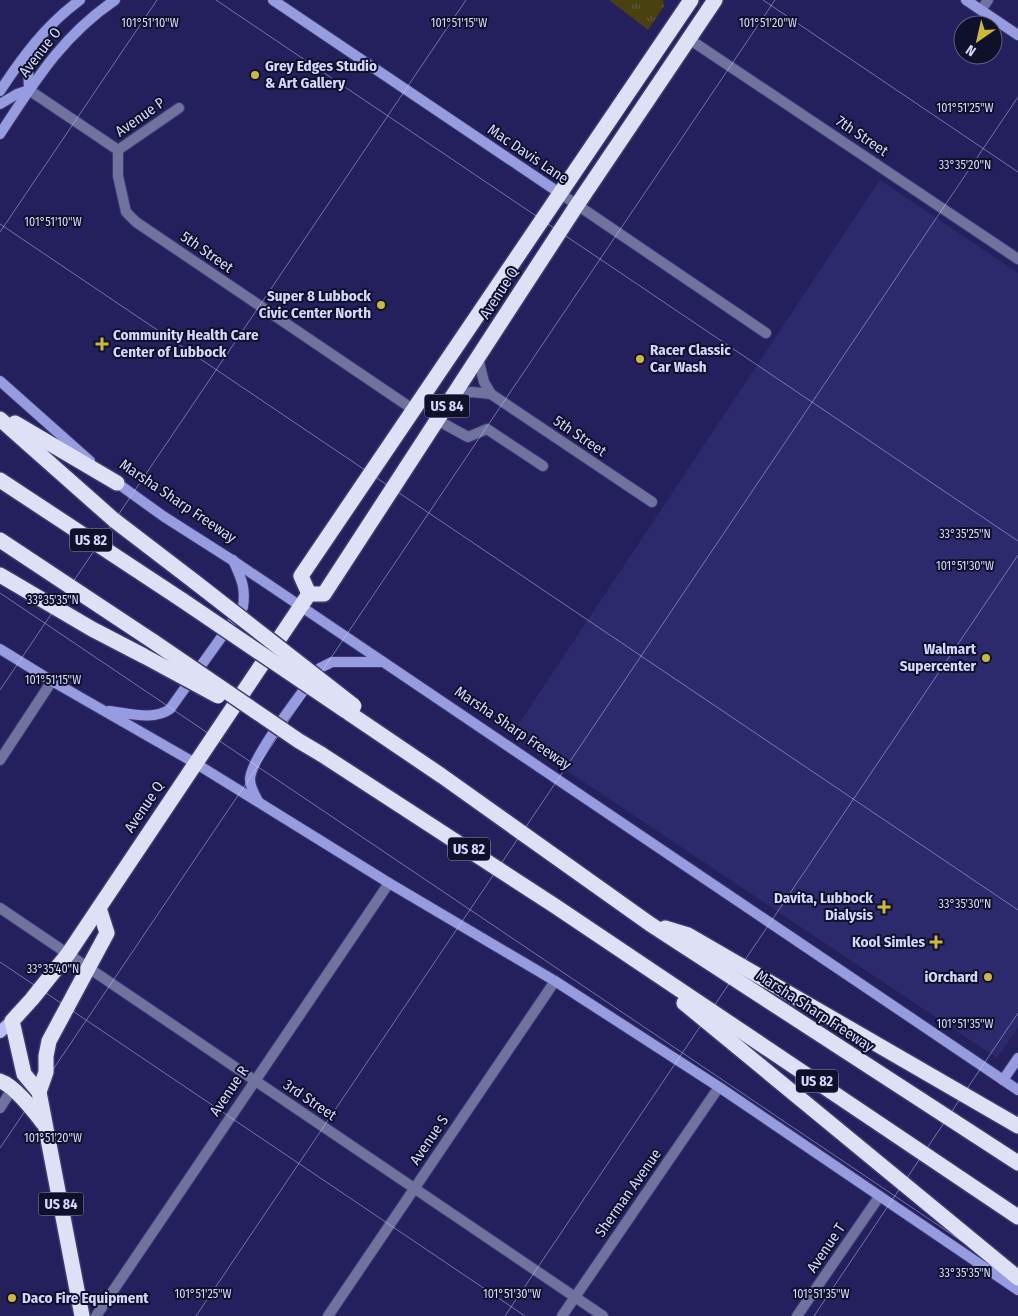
<svg xmlns="http://www.w3.org/2000/svg" width="1018" height="1316" font-family="'Fira Sans Condensed',sans-serif">
<defs>
<pattern id="grass-tufts" width="24" height="20" patternUnits="userSpaceOnUse" patternTransform="scale(1.25)"><rect width="24" height="20" fill="#49410f"/><path d="M3 7l-1-3M5 7V3M7 7l1-3M15 17l-1-3M17 17v-4M19 17l1-3" fill="none" stroke="#625c33"/></pattern>
</defs>
<rect width="100%" height="100%" fill="#24205e"/>
<polygon fill="#2d296d" points="880,180 1018,273 1018,1028 997,1058 512,734"/>
<polygon fill="url(#grass-tufts)" points="609,0 663,0 664,6 648,30"/>
<g fill="none" stroke-linecap="round" stroke-linejoin="round">
<defs>
<g id="street">
<polyline points="981,10 988,0"/>
<polyline points="689,39 1018,259"/>
<polyline points="29,90 118,150"/>
<polyline points="118,150 118,176 126,212 136,222 414,410"/>
<polyline points="118,150 179,108"/>
<polyline points="561,194 766,333"/>
<polyline points="478,358 484,382 491,394 652,502"/>
<polyline points="454,395 472,392 491,394"/>
<polyline points="437,420 468,437 487,429 543,466"/>
<polyline points="0,760 52,681"/>
<polyline points="0,908 603,1316"/>
<polyline points="0,1108 12,1089"/>
<polyline points="96,1316 389,883"/>
<polyline points="328,1316 555,981"/>
<polyline points="562,1316 719,1087"/>
<polyline points="797,1316 879,1197"/>
</g>
<g id="secondary">
<polyline points="273,0 561,194"/>
<polyline points="966,0 1018,35"/>
<polyline points="29,90 28,66 34,49"/>
<path d="M0,91c23,-35 46,-66 80,-91"/>
<polyline points="0,104 17,94 29,90"/>
<path d="M0,134c35,-53 62,-98 115,-134"/>
<polyline points="0,381 90,461"/>
<polyline points="113,480 163,516 232,560 1018,1090"/>
<polyline points="0,649 52,681 195,763 389,883 555,981 719,1087 1018,1290"/>
<path d="M109,711c19,2 45,10 61,-2l73,-102c3,-20 -2,-29 -10,-47"/>
<path d="M258,801c-4,-7 -8,-14 -8,-22 1,-22 55,-90 70,-111l12,-6h51"/>
<polyline points="1003,1080 1018,1058"/>
</g>
<polyline id="primary" points="0,1032 12,1021"/>
<g id="highway">
<polyline points="0,419 114,520 195,582"/>
<polyline points="15,423 117,483"/>
<polyline points="0,480 182,600"/>
<polyline points="0,540 154,642"/>
<polyline points="0,575 92,629 144,656"/>
<polyline points="309,594 324,594 577,205 715,0"/>
<polyline points="309,594 301,576 691,0"/>
<polyline points="349,713 442,776 650,924 1018,1163"/>
<polyline points="321,754 555,906 1018,1217"/>
<polyline points="665,928 688,935 1018,1126"/>
<polyline points="684,1003 1018,1278"/>
<path d="M0,1081c15,5 33,29 43,42"/>
<polyline points="39,1092 46,1072 46,1056 49,1041 107,933 99,908"/>
<polyline points="82,1316 39,1092 24,1074 12,1021 32,999 68,954 309,594"/>
</g>
</defs>
<use href="#street" stroke="#3d3a75" stroke-width="12"/>
<use href="#secondary" stroke="#3d3a75" stroke-width="12"/>
<use href="#primary" stroke="#3d3a75" stroke-width="15"/>
<use href="#highway" stroke="#3d3a75" stroke-width="18"/>
<use href="#street" stroke="#70739e" stroke-width="10"/>
<use href="#secondary" stroke="#979ce0" stroke-width="10"/>
<use href="#primary" stroke="#bbbff5" stroke-width="12"/>
<use href="#highway" stroke="#dee1f6" stroke-width="15"/>
<defs>
<g id="highway-bridge">
<polyline points="195,582 354,706"/>
<polyline points="182,600 346,711"/>
<polyline points="154,642 299,741 321,754"/>
<polyline points="144,656 218,696"/>
</g>
</defs>
<use href="#highway-bridge" stroke="#3d3a75" stroke-width="18" stroke-linecap="butt"/>
<use href="#highway-bridge" stroke="#dee1f6" stroke-width="15"/>
</g>
<path fill="none" stroke="#d4d8ff" stroke-width="1" stroke-opacity="0.45" d="M216,0l802,541M763,0l255,172M0,224l1018,686M0,232l157,-232M0,593l1018,686M0,690l466,-690M0,962l525,354M0,1148l775,-1148M196,1316l822,-1219M505,1316l513,-761M814,1316l204,-303"/>
<g fill="#ccb938" stroke="#10102b" stroke-width="2">
<circle cx="255" cy="75" r="5"/>
<circle cx="381" cy="305" r="5"/>
<path d="M99.5 336.5h5v5h5v5h-5v5h-5v-5h-5v-5h5z"/>
<circle cx="640" cy="359" r="5"/>
<circle cx="986" cy="658" r="5"/>
<path d="M881.5 899.5h5v5h5v5h-5v5h-5v-5h-5v-5h5z"/>
<path d="M933.5 934.5h5v5h5v5h-5v5h-5v-5h-5v-5h5z"/>
<circle cx="988" cy="977" r="5"/>
<circle cx="12" cy="1298" r="5"/>
</g>
<g text-anchor="middle" dominant-baseline="central" stroke-width="4" stroke-linejoin="round" paint-order="stroke">
<g fill="#10102b" stroke="#999cbf" stroke-width="1">
<rect x="424.5" y="394.5" width="45" height="23" rx="4"/>
<rect x="70" y="528.5" width="42" height="23" rx="4"/>
<rect x="448" y="837.5" width="42" height="23" rx="4"/>
<rect x="796" y="1069.5" width="42" height="23" rx="4"/>
<rect x="38.5" y="1192.5" width="45" height="23" rx="4"/>
</g>
<g font-size="14" font-weight="bold" fill="#d4d8ff">
<text x="447" y="406">US 84</text>
<text x="91" y="540">US 82</text>
<text x="469" y="849">US 82</text>
<text x="817" y="1081">US 82</text>
<text x="61" y="1204">US 84</text>
</g>
<g font-size="15" fill="#d4d8ff" stroke="#10102b">
<text transform="translate(40 52) rotate(-52)">Avenue O</text>
<text transform="translate(140 117) rotate(-35)">Avenue P</text>
<text transform="translate(862 136) rotate(34)">7th Street</text>
<text transform="translate(528 154) rotate(34)">Mac Davis Lane</text>
<text transform="translate(207 252) rotate(35)">5th Street</text>
<text transform="translate(499 293) rotate(-57)">Avenue Q</text>
<text transform="translate(580 436) rotate(34)">5th Street</text>
<text transform="translate(178 501) rotate(34)">Marsha Sharp Freeway</text>
<text transform="translate(513 728) rotate(34)">Marsha Sharp Freeway</text>
<text transform="translate(144 807) rotate(-56)">Avenue Q</text>
<text transform="translate(815 1011) rotate(33)">Marsha Sharp Freeway</text>
<text transform="translate(229 1091) rotate(-56)">Avenue R</text>
<text transform="translate(310 1100) rotate(34)">3rd Street</text>
<text transform="translate(429 1140) rotate(-56)">Avenue S</text>
<text transform="translate(628 1193) rotate(-55)">Sherman Avenue</text>
<text transform="translate(826 1248) rotate(-56)">Avenue T</text>
</g>
<g font-size="15" font-weight="bold" fill="#d4d8ff" stroke="#10102b" text-anchor="end">
<text x="265" y="66" text-anchor="start">Grey Edges Studio<tspan x="265" dy="17">&amp; Art Gallery</tspan></text>
<text x="371" y="296">Super 8 Lubbock<tspan x="371" dy="17">Civic Center North</tspan></text>
<text x="113" y="335" text-anchor="start">Community Health Care<tspan x="113" dy="17">Center of Lubbock</tspan></text>
<text x="650" y="350" text-anchor="start">Racer Classic<tspan x="650" dy="17">Car Wash</tspan></text>
<text x="976" y="649">Walmart<tspan x="976" dy="17">Supercenter</tspan></text>
<text x="873" y="898">Davita, Lubbock<tspan x="873" dy="17">Dialysis</tspan></text>
<text x="925" y="942">Kool Simles</text>
<text x="978" y="977">iOrchard</text>
<text x="22" y="1298" text-anchor="start">Daco Fire Equipment</text>
</g>
</g>
<g font-size="12" text-anchor="middle" fill="#d4d8ff" stroke="#10102b" stroke-width="4" stroke-linejoin="round" paint-order="stroke">
<text x="150" y="27">101°51'10"W</text>
<text x="459" y="27">101°51'15"W</text>
<text x="768" y="27">101°51'20"W</text>
<text x="965" y="112">101°51'25"W</text>
<text x="965" y="169">33°35'20"N</text>
<text x="53" y="226">101°51'10"W</text>
<text x="965" y="538">33°35'25"N</text>
<text x="965" y="570">101°51'30"W</text>
<text x="53" y="604">33°35'35"N</text>
<text x="53" y="684">101°51'15"W</text>
<text x="965" y="908">33°35'30"N</text>
<text x="53" y="973">33°35'40"N</text>
<text x="965" y="1028">101°51'35"W</text>
<text x="53" y="1142">101°51'20"W</text>
<text x="965" y="1277">33°35'35"N</text>
<text x="203" y="1298">101°51'25"W</text>
<text x="512" y="1298">101°51'30"W</text>
<text x="821" y="1298">101°51'35"W</text>
</g>
<g transform="translate(978 40) rotate(214)"><circle r="24" fill="#10102b" stroke="#5e6080"/>
<path d="M0-4L9 19L0 12L-9 19Z" fill="#ccb938"/>
<text y="-8" font-size="14" font-weight="bold" text-anchor="middle" fill="#d4d8ff">N</text>
</g>
</svg>
